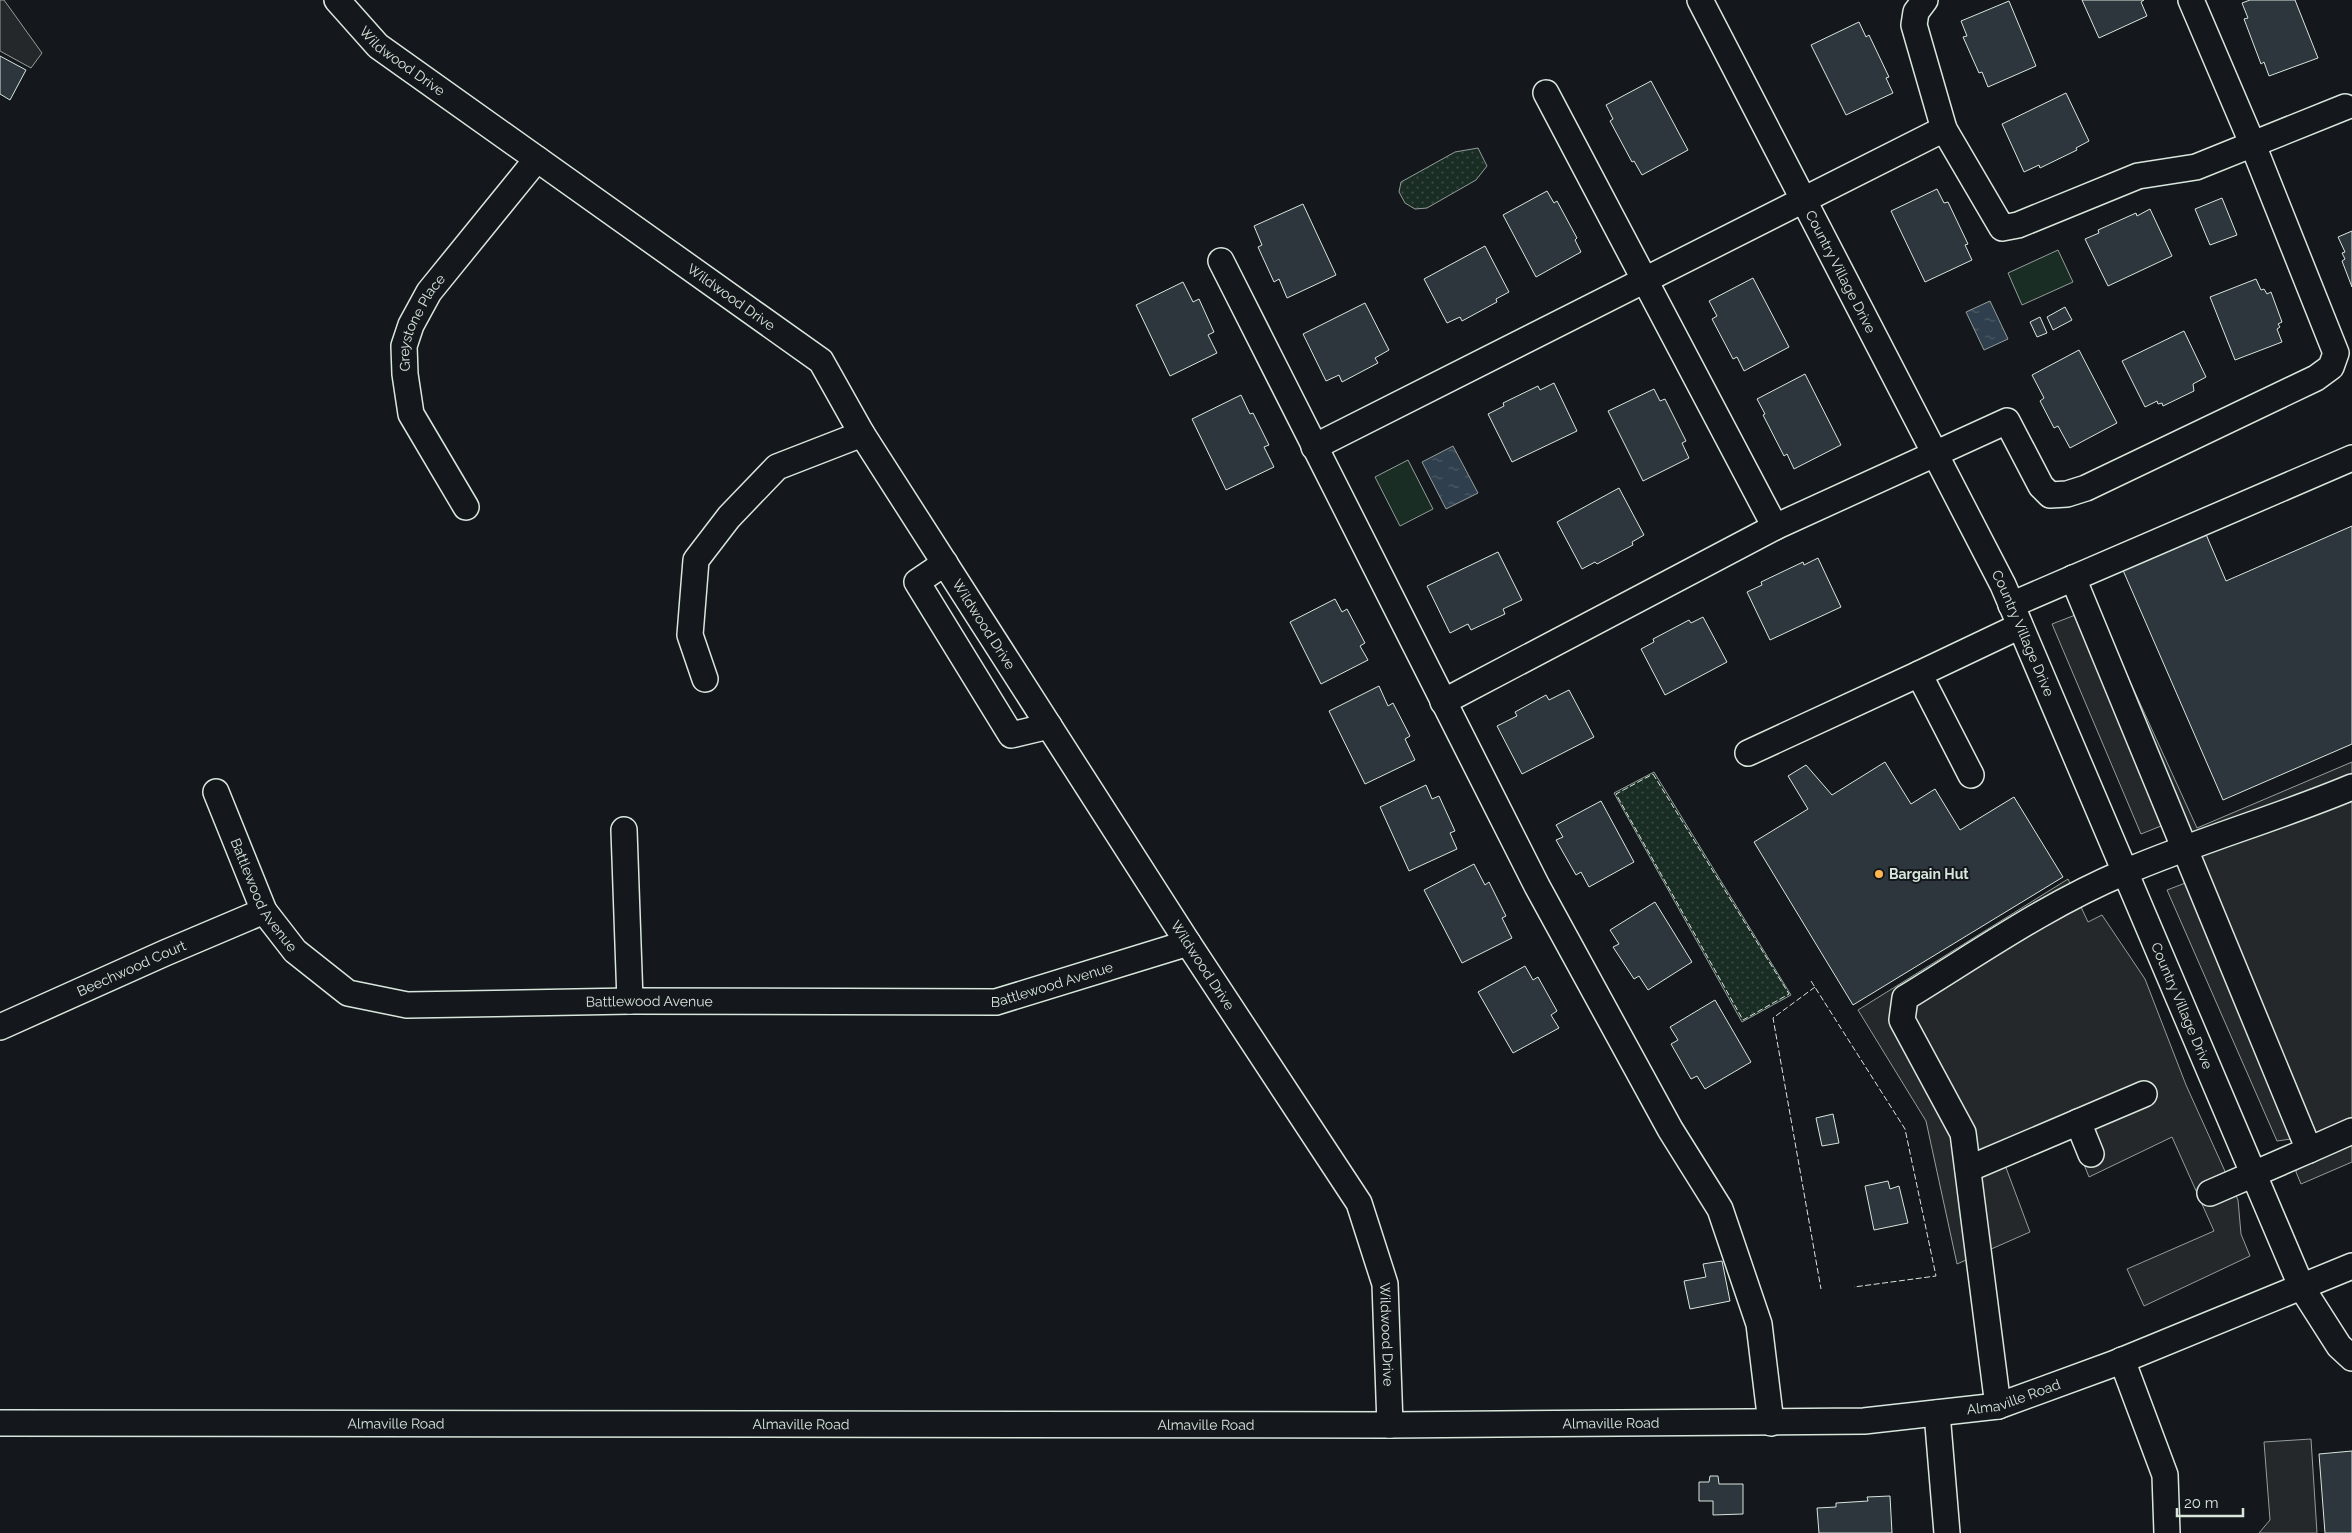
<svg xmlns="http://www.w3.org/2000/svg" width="2352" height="1533" font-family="Raleway,sans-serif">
<defs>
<pattern id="green-dots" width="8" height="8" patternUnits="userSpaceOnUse" patternTransform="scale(1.25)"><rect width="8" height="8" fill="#1a2d24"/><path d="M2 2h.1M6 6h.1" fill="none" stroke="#3b4b43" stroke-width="1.8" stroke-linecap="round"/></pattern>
<pattern id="water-ripples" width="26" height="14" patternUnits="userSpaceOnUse" patternTransform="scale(1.25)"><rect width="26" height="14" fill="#2f3f4d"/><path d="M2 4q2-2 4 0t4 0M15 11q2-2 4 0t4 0" fill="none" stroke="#4c5b66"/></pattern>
</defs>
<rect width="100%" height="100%" fill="#14181c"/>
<g fill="url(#green-dots)" stroke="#939e99">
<polygon points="1478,148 1487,166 1476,180 1427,208 1415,209 1405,203 1399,192 1401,182 1455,152"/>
<polygon points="1654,772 1791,995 1742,1022 1614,793"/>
</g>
<g fill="#1a2d24" stroke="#939e99">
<polygon points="2058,250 2073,282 2022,305 2008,273"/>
<polygon points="1408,460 1433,509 1400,526 1375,477"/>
</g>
<g fill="#24282b" stroke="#939e99">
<polygon points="0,0 4,0 42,53 31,68 0,51"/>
<polygon points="2096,607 2197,828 2352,762 2352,1162 2301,1184 2296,1172 2298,1138 2277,1141 2167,890 2188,882 2169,838 2161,826 2141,834 2052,624"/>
<polygon points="2068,879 2088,922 2102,915 2145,979 2186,1085 2238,1200 2241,1234 2250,1256 2144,1306 2127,1269 2214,1231 2172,1137 2089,1177 2071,1132 2005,1165 2030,1232 1957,1264 1926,1121 1858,1010"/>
<polygon points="2311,1439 2317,1533 2259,1533 2270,1520 2264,1442"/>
</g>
<g fill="url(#water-ripples)" stroke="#939e99">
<polygon points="1990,301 2008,339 1984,350 1966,312"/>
<polygon points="1453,446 1478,493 1446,509 1422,462"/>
</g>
<g fill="#2c363c" stroke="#d8e6dc">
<polygon points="2082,0 2144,0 2141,2 2147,16 2099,38"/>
<polygon points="2250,0 2295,0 2318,58 2269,76 2264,62 2261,64 2244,19 2248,18 2242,3"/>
<polygon points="2009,1 2036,66 1988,87 1982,72 1979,73 1963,37 1967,36 1961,21"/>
<polygon points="1859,22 1866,37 1869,35 1889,77 1886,78 1893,93 1846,115 1811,45"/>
<polygon points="0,56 26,70 10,100 0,94"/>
<polygon points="1651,81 1688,150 1642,175 1634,161 1632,162 1610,121 1613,119 1606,105"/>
<polygon points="2066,93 2089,141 2076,148 2077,150 2040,168 2039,165 2024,172 2002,124"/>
<polygon points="1937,189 1944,203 1948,202 1968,244 1965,245 1972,260 1925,282 1891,211"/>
<polygon points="1547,191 1554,203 1557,201 1577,238 1575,240 1581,252 1536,277 1503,215"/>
<polygon points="2222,198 2237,235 2210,245 2195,209"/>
<polygon points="1303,204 1336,275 1287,298 1279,279 1274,282 1258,247 1262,245 1254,226"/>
<polygon points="2150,209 2172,256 2108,286 2085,239 2099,233 2098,230 2136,213 2137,216"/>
<polygon points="2352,231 2352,287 2342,261 2345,259 2342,253 2345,252 2338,237"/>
<polygon points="1485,246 1509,292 1496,299 1497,302 1462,321 1460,317 1447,323 1424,279"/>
<polygon points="1753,278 1789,347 1744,371 1737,357 1733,359 1712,319 1717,316 1709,301"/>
<polygon points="2256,279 2261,290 2264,289 2267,294 2271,292 2282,322 2278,324 2280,327 2277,329 2282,342 2235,360 2210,297"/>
<polygon points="1183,282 1193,302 1199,299 1214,332 1208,335 1217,353 1170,376 1136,305"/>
<polygon points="1365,303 1389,350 1375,358 1378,363 1342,382 1339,375 1326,381 1303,334"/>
<polygon points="2065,307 2072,320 2053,330 2047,317"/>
<polygon points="2040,317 2047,333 2037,337 2030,322"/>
<polygon points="2184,331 2206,377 2193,384 2194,391 2163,406 2162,403 2158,404 2157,401 2145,407 2122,361"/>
<polygon points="2079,350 2117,423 2070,448 2058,426 2054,428 2040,401 2044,398 2032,375"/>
<polygon points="1805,374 1841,445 1794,469 1787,454 1784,456 1763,415 1765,414 1757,399"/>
<polygon points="1554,383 1577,431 1512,462 1488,414 1504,406 1503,403 1538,386 1540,390"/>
<polygon points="1654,389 1660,401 1665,399 1686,441 1682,443 1689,458 1643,481 1608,411"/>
<polygon points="1241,395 1250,414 1253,413 1269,445 1264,447 1274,467 1226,490 1192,419"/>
<polygon points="1619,488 1644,535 1632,542 1633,545 1597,564 1595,562 1582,569 1557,522"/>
<polygon points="2352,526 2352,744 2223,800 2122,568 2205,532 2226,581"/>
<polygon points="1498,552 1522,600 1503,609 1505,614 1471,630 1468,624 1450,633 1427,586"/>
<polygon points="1818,558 1841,607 1770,640 1747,592 1762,585 1761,582 1803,562 1804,565"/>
<polygon points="1335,599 1342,612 1347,609 1365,643 1360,646 1368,660 1321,684 1290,622"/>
<polygon points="1703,617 1727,662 1665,695 1641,649 1654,642 1653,639 1689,620 1691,623"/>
<polygon points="1379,686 1388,706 1393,703 1410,736 1405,739 1415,760 1365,784 1329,711"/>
<polygon points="1569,690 1594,737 1522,774 1497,726 1517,716 1515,712 1546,695 1549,700"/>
<polygon points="1885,762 1911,804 1935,789 1960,830 2014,797 2063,877 1853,1005 1754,842 1808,809 1788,776 1806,765 1832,795"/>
<polygon points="1426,785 1432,799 1439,796 1455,831 1450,833 1457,849 1409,871 1380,807"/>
<polygon points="1601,801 1634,862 1589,887 1581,872 1576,875 1556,840 1563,837 1556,825"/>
<polygon points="1474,864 1485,885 1489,882 1506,916 1502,918 1512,938 1462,963 1424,890"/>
<polygon points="1655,902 1692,962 1648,990 1639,976 1634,979 1613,947 1619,944 1610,930"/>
<polygon points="1525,966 1533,980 1538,977 1557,1011 1551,1015 1559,1028 1513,1053 1478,992"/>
<polygon points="1715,1000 1751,1062 1705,1089 1697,1076 1691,1079 1671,1044 1678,1040 1670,1027"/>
<polygon points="1833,1114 1839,1143 1822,1146 1816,1118"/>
<polygon points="1888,1181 1890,1189 1899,1186 1908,1223 1874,1230 1865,1186"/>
<polygon points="1722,1261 1730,1301 1690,1309 1684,1281 1706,1277 1703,1264"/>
<polygon points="2352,1451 2352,1533 2325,1533 2319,1454"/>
<polygon points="1710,1476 1718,1476 1719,1484 1743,1484 1743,1514 1713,1515 1713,1501 1699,1501 1699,1482 1709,1482"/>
<polygon points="1890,1496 1892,1533 1819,1533 1817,1508 1836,1507 1836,1503 1868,1501 1867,1497"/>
</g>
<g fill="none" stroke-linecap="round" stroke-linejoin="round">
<defs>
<g id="minor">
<path id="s1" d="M337,0l41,46 443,315 41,73 326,509 171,260 26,81 5,141"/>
<path id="s2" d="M1700,0l303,585 299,703 37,58 13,12"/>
<polyline points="1925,0 1916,12 1914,25 1944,129 2002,228 2018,225 2138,176 2196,167 2345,107"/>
<polyline points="1546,93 1775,527"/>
<polyline points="1221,261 1537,886 1670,1129 1720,1209 1759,1324 1771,1423"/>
<polyline points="1314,447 1944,129"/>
<path id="s3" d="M466,507l-55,-93 -6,-40 -1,-28 7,-21 18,-33 108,-133"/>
<polyline points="945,563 917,582 1011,735 1049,726"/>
<polyline points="2073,578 2309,1150 2352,1131"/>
<polyline points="2011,605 2352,458"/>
<polyline points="705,679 690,635 696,560 729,517 777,467 862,434"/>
<polyline points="1443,702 1775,527 2007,421 2041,486 2050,495 2067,494 2086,488 2316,378 2331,367 2336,353 2253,145 2191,0"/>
<polyline points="1748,753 1919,674"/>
<polyline points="1971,775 1919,674 2020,626"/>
<path id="s4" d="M216,792l48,119 31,40 53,42 59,12 223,-4 366,1 192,-59"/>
<polyline points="624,830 630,1001"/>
<path id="s5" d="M0,1027l165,-74 99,-42"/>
<polyline points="2078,1122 2091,1154"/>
<polyline points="1968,1169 2144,1094"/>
<polyline points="2210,1193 2309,1150"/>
<polyline points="2122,1360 2165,1475 2167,1533"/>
<path d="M1998,1406l-35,-273 -61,-113 3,-22c72,-44 143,-94 220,-126 75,-32 153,-54 227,-85"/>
<polyline points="1937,1413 1947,1533"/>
<path id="s6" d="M0,1423l1390,2 474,-4 134,-15 115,-42 239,-98"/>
</g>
</defs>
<use href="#minor" stroke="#d8e6dc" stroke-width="28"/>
<use href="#minor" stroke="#14181c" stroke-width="25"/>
<g stroke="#d8e6dc" stroke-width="1" stroke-dasharray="6 2.5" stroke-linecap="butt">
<polygon points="1653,774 1789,994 1743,1020 1616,794"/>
<polyline points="1811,981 1905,1129 1936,1276 1854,1287"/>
<polyline points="1815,987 1773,1018 1821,1289"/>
</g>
</g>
<circle fill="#ffb74d" stroke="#14181c" stroke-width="2" cx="1879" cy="874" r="5"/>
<g text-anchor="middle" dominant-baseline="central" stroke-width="4" stroke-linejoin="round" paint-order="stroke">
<g font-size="14" fill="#d8e6dc" stroke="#14181c">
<text stroke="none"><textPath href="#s1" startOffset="90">Wildwood Drive</textPath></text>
<text stroke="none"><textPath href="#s2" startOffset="306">Country Village Drive</textPath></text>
<text stroke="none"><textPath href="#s1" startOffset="495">Wildwood Drive</textPath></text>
<text stroke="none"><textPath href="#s3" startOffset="204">Greystone Place</textPath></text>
<text stroke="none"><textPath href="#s1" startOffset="915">Wildwood Drive</textPath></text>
<text stroke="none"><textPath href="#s2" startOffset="711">Country Village Drive</textPath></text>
<text stroke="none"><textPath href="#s4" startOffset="114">Battlewood Avenue</textPath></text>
<text stroke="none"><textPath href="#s1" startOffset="1320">Wildwood Drive</textPath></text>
<text stroke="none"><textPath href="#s5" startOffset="144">Beechwood Court</textPath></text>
<text stroke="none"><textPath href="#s4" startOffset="954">Battlewood Avenue</textPath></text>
<text stroke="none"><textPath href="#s4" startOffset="549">Battlewood Avenue</textPath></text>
<text stroke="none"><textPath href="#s2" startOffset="1116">Country Village Drive</textPath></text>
<text stroke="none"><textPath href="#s1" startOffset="1740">Wildwood Drive</textPath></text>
<text stroke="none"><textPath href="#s6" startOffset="2016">Almaville Road</textPath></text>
<text stroke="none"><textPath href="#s6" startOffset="396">Almaville Road</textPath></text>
<text stroke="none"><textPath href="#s6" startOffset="1611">Almaville Road</textPath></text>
<text stroke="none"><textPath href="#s6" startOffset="801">Almaville Road</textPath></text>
<text stroke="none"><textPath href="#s6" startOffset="1206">Almaville Road</textPath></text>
</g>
<g font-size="14" font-weight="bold" fill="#d8e6dc" stroke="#14181c" text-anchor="start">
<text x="1889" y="874">Bargain Hut</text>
</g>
</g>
<path d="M2177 1508v8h66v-8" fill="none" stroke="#d8e6dc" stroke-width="2.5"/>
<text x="2184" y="1508" font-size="15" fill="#d8e6dc" stroke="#14181c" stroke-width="4" paint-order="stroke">20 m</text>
</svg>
